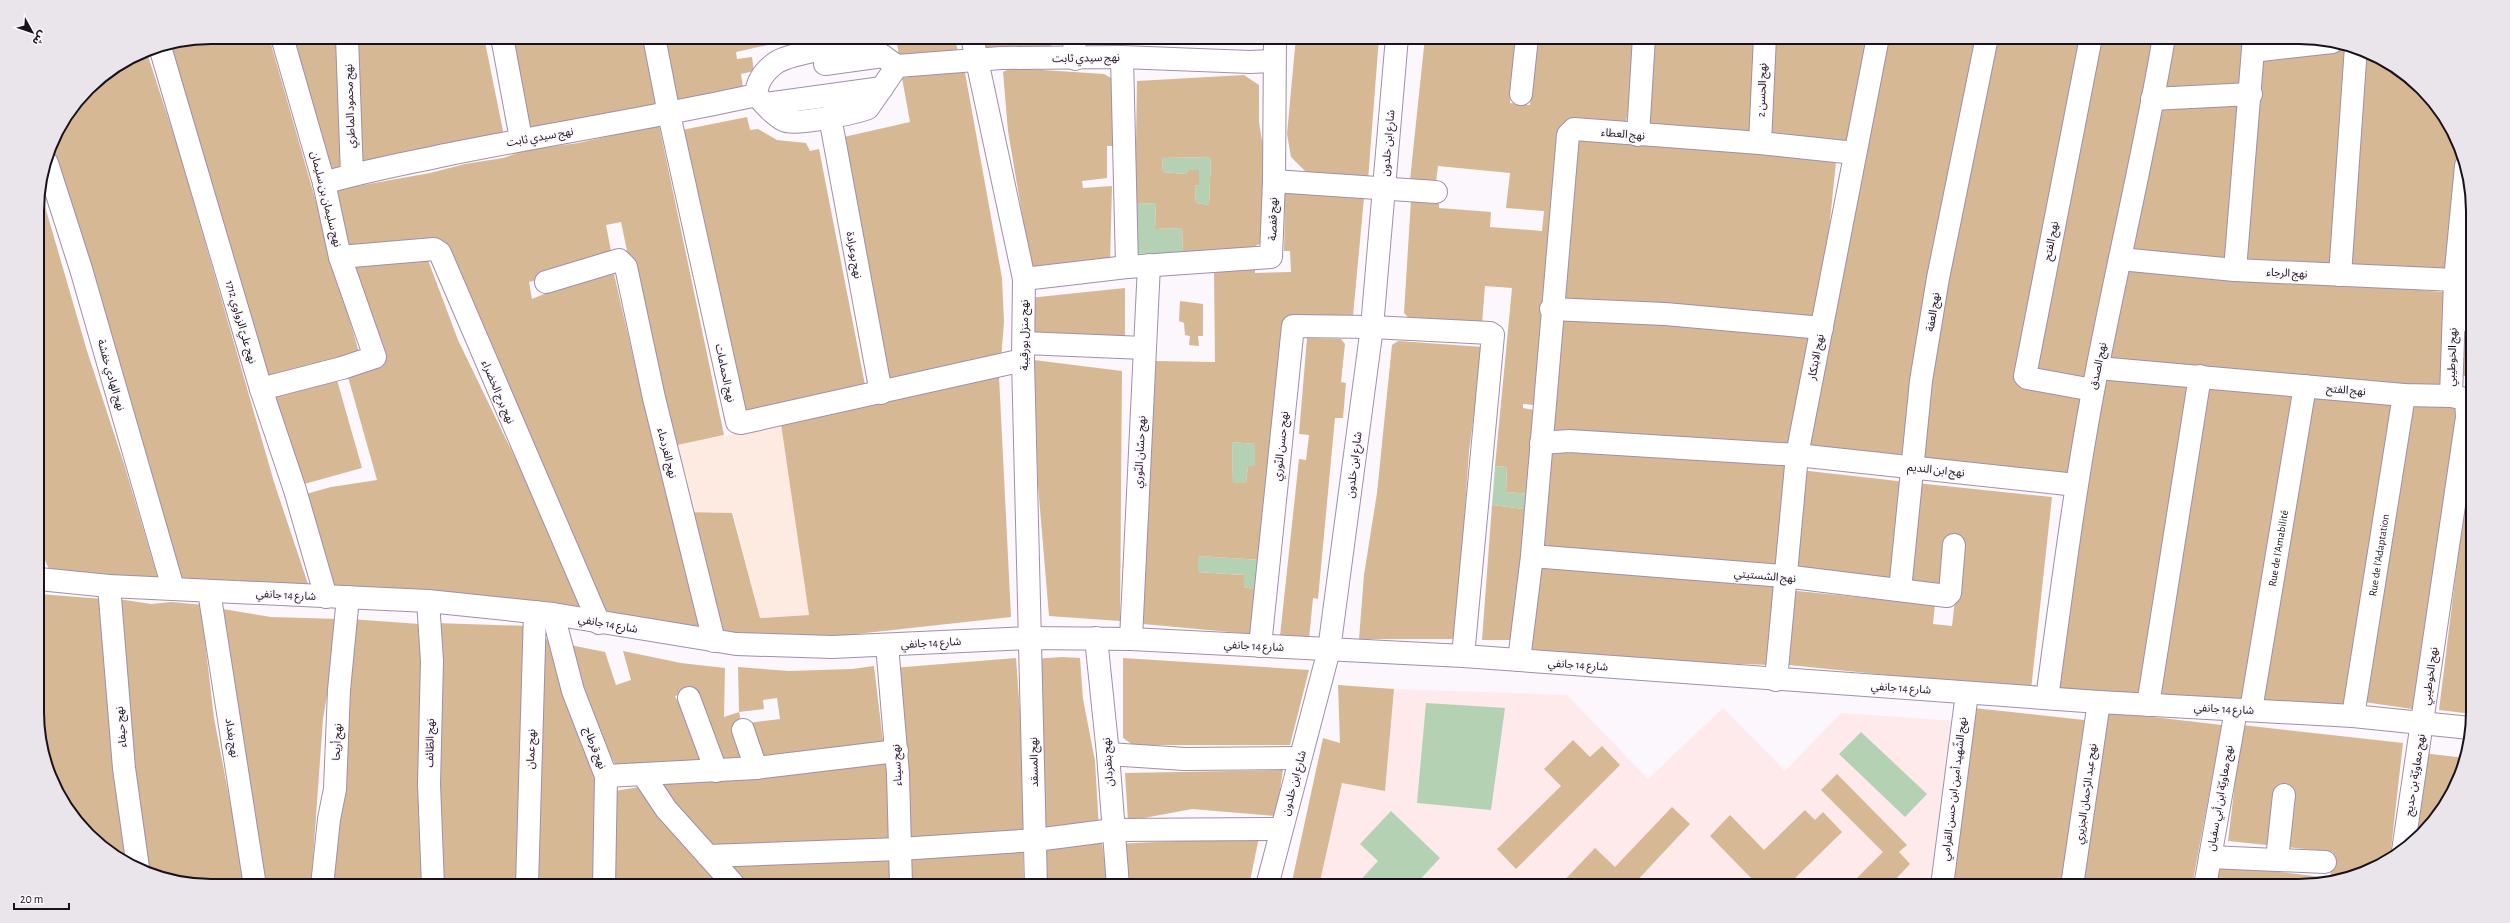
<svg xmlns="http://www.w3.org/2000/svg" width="2510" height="923" font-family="'Alegreya Sans','Noto Sans Arabic',sans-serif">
<rect width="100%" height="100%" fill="#fbf7fd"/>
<polygon fill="#fdebe1" points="781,424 809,615 760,618 733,513 686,512 668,447"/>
<polygon fill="#fee9eb" points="1394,689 1567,695 1648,779 1723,708 1785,771 1841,713 1957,721 1931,886 1319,886 1342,783 1385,790"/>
<g fill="#b5d1b3">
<polygon points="1088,37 1266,37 1266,44 1088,42"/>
<polygon points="1211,157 1209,205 1196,203 1195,186 1199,185 1199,170 1188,170 1186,174 1163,172 1162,158"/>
<polygon points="1156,203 1155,229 1182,228 1183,252 1134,254 1135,204"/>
<polygon points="1232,442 1255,444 1255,466 1248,466 1246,483 1233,483"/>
<polygon points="1495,466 1507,467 1506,492 1533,494 1532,510 1492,505"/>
<polygon points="1198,556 1263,560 1261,591 1244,587 1244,575 1198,572"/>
<polygon points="1426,703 1505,708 1491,810 1417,803"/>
<polygon points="1861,732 1927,794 1905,817 1839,754"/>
<polygon points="1391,811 1440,858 1414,886 1355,886 1378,861 1360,844"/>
</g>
<g fill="#d6b894" fill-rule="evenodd">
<polygon points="211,37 269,37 360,356 262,384 165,46"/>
<polygon points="286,37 340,37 348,170 328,173"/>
<polygon points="355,37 484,37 504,136 358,169"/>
<polygon points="505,37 643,37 656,107 523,132"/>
<polygon points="661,37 799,37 799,38 736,52 737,59 752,57 754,71 741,74 743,87 675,102"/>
<polygon points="896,37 955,37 958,53 916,60 915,53 899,55"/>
<polygon points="974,37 1051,37 1052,56 976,59"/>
<polygon points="1296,37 1379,37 1368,180 1309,175 1291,157 1287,134"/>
<path d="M1425,37h93l-8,66 20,2 6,-68h103l-14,92 -61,-6 -31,371 -27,-2 1,-25 -12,-1 17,-178 -27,-2 -3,38 -73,-6 -5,-5 7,-113 28,1v7l52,4 -1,15 52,4 2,-20 -38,-3 4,-35 -72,-7 -2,16 -26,-2zM1523,404l11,1v5l-11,-2z"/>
<polygon points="1652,37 1761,37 1758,141 1641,134"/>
<polygon points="1768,37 1875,37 1853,152 1762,142"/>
<polygon points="1880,37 1984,37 1912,465 1799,453"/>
<polygon points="1990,37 2088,37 2021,389 2086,397 2071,483 1916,464"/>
<polygon points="2093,37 2156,37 2088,388 2027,377"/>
<polygon points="2165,37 2250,37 2242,90 2157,95"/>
<polygon points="2352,47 2335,274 2240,268 2258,56"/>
<polygon points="2359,48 2395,66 2430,96 2460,144 2461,150 2452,276 2345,271"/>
<polygon points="146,50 178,148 274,482 311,593 177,584 48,160 55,134 96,80"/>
<polygon points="964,67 1002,278 1004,322 1001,359 887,383 835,139 910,122 902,78"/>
<polygon points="1011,68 1104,74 1113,79 1114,146 1107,146 1107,178 1082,181 1083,188 1112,186 1110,265 1032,273 1008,131 1003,72"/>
<path d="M1244,75l15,10v37l4,25 -2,96 -9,5 -69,4 -1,-24 -27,1 1,-26 -21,1 2,-123zM1211,157l-2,48 -13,-2 -1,-17 4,-1v-15h-11l-2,4 -23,-2 -1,-14z"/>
<polygon points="2246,97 2230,269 2125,256 2153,103"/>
<polygon points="747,117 750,130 758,129 777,140 806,143 810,151 819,149 866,390 738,415 682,130"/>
<polygon points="659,125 724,435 668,447 621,222 606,225 613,261 529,282 532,299 563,286 614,274 653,443 704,636 611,622 441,247 347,251 335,190 430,173 465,164 503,158 527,150 578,143"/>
<polygon points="1572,135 1836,162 1819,327 1555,300"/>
<polygon points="40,189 87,351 124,464 159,582 50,572 39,546 37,199"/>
<path d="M1285,193l79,5 -11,118 -68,1 -22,243 -65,-4v16l46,3v12l17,4 -9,43 -109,-10 12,-263 60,1 -1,-90 41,-3v4l36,-1 -1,-21h-6zM1232,442l23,2v22h-7l-2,17h-13z"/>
<polygon points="428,260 458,340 519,466 585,616 327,590 299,496 331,487 377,480 348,377 383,365 347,261"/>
<polygon points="2121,263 2453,293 2444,392 2104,365"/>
<polygon points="1125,288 1125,346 1030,333 1029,298"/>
<polygon points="1180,301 1203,304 1203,336 1198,336 1199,346 1189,345 1190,336 1185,335 1184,323 1179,321"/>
<polygon points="1554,311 1819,329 1795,453 1545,441"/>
<polygon points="2472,325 2472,384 2471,384 2469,376 2461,376 2458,326"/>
<polygon points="1307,338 1341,339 1345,344 1341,382 1346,383 1343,418 1335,418 1318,599 1313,598 1309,639 1280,636 1299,459 1306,460 1309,435 1299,434"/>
<polygon points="1398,341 1483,347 1469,451 1456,639 1359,639 1364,575 1377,493 1392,345"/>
<polygon points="1034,360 1122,371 1120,621 1049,616 1038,485"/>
<polygon points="2102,374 2195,380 2144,698 2051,693"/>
<polygon points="999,376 1011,617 811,639 721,638 686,512 732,513 760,618 809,615 781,424"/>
<polygon points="337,380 362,468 297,486 272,398"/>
<polygon points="2206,380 2298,395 2246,705 2152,698"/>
<polygon points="2308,392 2398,401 2348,713 2257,705"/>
<polygon points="2414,399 2467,406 2426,711 2364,702"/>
<polygon points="1543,446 1793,457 1782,574 1534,555"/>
<polygon points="2471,451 2472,451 2473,714 2439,710"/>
<polygon points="1800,470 1906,482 1894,585 1788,573"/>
<polygon points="1916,483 2052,497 2031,690 1780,664 1788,590 1935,605 1933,624 1952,626 1962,537 1949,536 1943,586 1905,582"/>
<polygon points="1492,505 1532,510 1518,640 1482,640"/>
<polygon points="1533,562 1781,579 1772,665 1521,657"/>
<polygon points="39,594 103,599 129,864 114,857 80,827 55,789 40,746"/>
<polygon points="118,599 151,604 171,602 204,605 204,633 214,718 246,886 211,886 155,877 145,872"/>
<polygon points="217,608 271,617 340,619 339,671 327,695 323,719 311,886 259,886"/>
<polygon points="350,619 420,624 425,886 325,886"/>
<polygon points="436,623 527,626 520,886 435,886"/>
<polygon points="539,638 551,640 595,763 597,886 532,886"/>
<polygon points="565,644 605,652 616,685 631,680 623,651 681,663 725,668 724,717 739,712 750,765 717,767 691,692 675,696 711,768 620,773 588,715"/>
<polygon points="1062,657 1080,658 1083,699 1095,761 1099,829 1044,834 1033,659"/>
<polygon points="1016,658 1029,833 906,843 893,668"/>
<polygon points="1123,658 1309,670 1290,745 1133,745 1123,738"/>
<polygon points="874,666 884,750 758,762 747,723 780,719 777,698 763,700 764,709 739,712 738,667 789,671 852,669"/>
<polygon points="1338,685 1394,689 1385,791 1342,783 1319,886 1291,886 1323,738 1340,743"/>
<polygon points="1965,707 2093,721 2065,886 1944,886"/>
<polygon points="2101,711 2222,725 2192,886 2075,886"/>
<polygon points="2242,725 2403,743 2390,858 2355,877 2310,886 2209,886 2211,864 2330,878 2333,852 2228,841"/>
<polygon points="1573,740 1590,757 1602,746 1620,765 1516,869 1497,849 1561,786 1544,769"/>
<polygon points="2423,753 2465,758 2464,768 2437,818 2412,843"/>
<polygon points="886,764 892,841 719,853 659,785 733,776"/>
<polygon points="1283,770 1276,816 1192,809 1128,821 1125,773"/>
<polygon points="1837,774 1907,845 1899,852 1910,864 1889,886 1849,886 1883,852 1821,790"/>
<polygon points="645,786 728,886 608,886 609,792"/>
<polygon points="1672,807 1690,824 1632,886 1559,886 1595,848 1615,867"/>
<polygon points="1805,810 1815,820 1823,812 1842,832 1787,886 1749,886 1754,881 1710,836 1730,815 1764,850"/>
<polygon points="1259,837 1249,886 1122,886 1115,844"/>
<polygon points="1102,843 1108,886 1041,886 1041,847"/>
<polygon points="1023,849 1024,886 908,886 907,855"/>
<polygon points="894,856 895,886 746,886 726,862"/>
</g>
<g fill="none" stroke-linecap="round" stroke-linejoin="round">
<defs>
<g id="minor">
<polyline points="347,37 352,175"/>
<polyline points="502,37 521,139"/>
<polyline points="654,37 669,114 737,422 741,423 1023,360"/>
<polyline points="972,37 1024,279 1023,360 1036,886"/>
<polyline points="1074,37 1075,59"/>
<polyline points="2091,37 2025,376 2027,378 2093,390"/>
<path d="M865,44l32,22 -29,42c-12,5 -71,17 -82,13 -10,-3 -23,-19 -30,-26 1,-14 9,-25 21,-33 13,-8 71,-19 88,-18z"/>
<polyline points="160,47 261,389 295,490 326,597"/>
<polyline points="2253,51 2332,42"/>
<polyline points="1122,57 1127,267"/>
<polyline points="825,64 883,56"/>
<polyline points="897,66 1001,58 1122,57 1250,62 1274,61"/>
<polyline points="1521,94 1527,37"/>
<polyline points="2152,99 2251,94"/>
<polyline points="766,104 882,88"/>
<polyline points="830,117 881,393"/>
<polyline points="1638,135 1644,37"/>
<polyline points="1760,143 1765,37"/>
<polyline points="47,163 81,269 173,588"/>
<polyline points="1274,181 1436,192"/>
<path d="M324,183c40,-12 80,-19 121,-28 103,-21 208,-37 311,-60"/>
<polyline points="340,257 434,249 440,253 599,623"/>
<polyline points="2120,259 2235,270 2455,280"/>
<polyline points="2235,270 2254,37"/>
<polyline points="2340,275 2356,47"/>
<polyline points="1024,279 1127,267 1271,257 1274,181 1275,37"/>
<polyline points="546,282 619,260 626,267 654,398 714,641"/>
<polyline points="1551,309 1665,314 1822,328"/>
<polyline points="2454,320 2472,320"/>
<polyline points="1024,343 1144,348"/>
<polyline points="2098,368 2404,395 2451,396"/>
<polyline points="261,389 342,368 375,357 340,257 324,183 282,37"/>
<polyline points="1541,443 1569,441 1797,455 2076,485"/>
<polyline points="1532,556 1784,576 1947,596 1950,593 1954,545"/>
<polyline points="39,579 109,586 428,601 553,614 736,644 832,647 1031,638 1131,639 1463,656 2099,702 2353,716 2470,728"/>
<polyline points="109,586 124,768 138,868"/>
<polyline points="1900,590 1921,381 1938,278 1987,37"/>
<polyline points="209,591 255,886"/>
<polyline points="428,601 432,661 429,784 433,886"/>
<polyline points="553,614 573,691 606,776 604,886"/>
<polyline points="1096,638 1108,754 1118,886"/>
<polyline points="1131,639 1149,265"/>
<polyline points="887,645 898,774 901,886"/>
<polyline points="1260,646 1293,326 1372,327 1490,333 1493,335 1463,656"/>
<polyline points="1519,660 1532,556 1568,135 1574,129 1760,143 1855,153"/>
<polyline points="1776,680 1797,455 1878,37"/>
<polyline points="689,698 716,771"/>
<path d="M2047,698c14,-102 27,-205 46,-307 22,-118 51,-235 71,-354"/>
<polyline points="2148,705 2200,376"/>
<path id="s1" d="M2251,710l54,-324"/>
<path id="s2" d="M2353,716l51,-321"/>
<polyline points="743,730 756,768"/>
<polyline points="1108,754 1185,759 1300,758"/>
<polyline points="606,776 756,768 897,751"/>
<polyline points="644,776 666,809 735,886"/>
<polyline points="2403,851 2467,417 2466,399 2451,396 2455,280 2466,166"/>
<polyline points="708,856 900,849 1036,840 1113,830 1281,829"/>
<polyline points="2210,857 2325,862"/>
<polyline points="2277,859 2284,795"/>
<polyline points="322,886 329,819 335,789 339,690 348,597"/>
<polyline points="527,886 535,612"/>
<polyline points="1267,886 1329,650 1372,327 1397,37"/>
<polyline points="1942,886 1967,693"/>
<polyline points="2072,886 2099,702"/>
<polyline points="2205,886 2236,710"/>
</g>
</defs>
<use href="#minor" stroke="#a18ea9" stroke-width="24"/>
<use href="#minor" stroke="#fff" stroke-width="22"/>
</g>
<g text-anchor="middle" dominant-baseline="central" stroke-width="3" stroke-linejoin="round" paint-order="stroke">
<g font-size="11" fill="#19121c" stroke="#fbf7fd">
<text transform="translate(1086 58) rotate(-1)">نهج سيدي ثابت</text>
<text transform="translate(1762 90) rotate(-88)">نهج الحسن 2</text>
<text transform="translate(350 106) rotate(-92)">نهج محمود الماطري</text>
<text transform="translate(1623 134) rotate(5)">نهج العطاء</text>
<text transform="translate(540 137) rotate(-10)">نهج سيدي ثابت</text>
<text transform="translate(1388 143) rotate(-85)">شارع ابن خلدون</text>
<text transform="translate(326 199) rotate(76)">نهج سليمان بن سليمان</text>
<text transform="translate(1273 219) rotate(-89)">نهج قفصة</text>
<text transform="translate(2051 241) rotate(-79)">نهج الفتح</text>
<text transform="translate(854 255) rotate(80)">نهج بوعرادة</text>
<text transform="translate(2287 273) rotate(3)">نهج الرجاء</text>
<text transform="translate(1933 312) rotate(-81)">نهج العفة</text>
<text transform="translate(241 322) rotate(74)">نهج عليّ الزواوي 1712</text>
<text transform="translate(1024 335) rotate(-90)">نهج منزل بورقيبة</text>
<text transform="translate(1816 357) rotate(-79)">نهج الابتكار</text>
<text transform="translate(2452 357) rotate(-88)">نهج الخوطيبي</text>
<text transform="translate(2098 366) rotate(-78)">نهج الصدق</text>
<text transform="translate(725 373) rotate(78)">نهج الحمامات</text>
<text transform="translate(111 375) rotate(74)">نهج الهادي خفشة</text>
<text transform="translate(2346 390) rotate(5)">نهج الفتح</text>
<text transform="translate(498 392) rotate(67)">نهج برج الخضراء</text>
<text transform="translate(1281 446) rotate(-84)">نهج حسن النّوري</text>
<text transform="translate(1140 452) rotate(-87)">نهج حسّان النّوري</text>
<text transform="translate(667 453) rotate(76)">نهج الغردماء</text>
<text transform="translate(1354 465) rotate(-83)">شارع ابن خلدون</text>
<text transform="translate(1936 470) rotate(6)">نهج ابن النديم</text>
<text stroke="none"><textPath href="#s1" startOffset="164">Rue de l'Amabilité</textPath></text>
<text stroke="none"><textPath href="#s2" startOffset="163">Rue de l'Adaptation</textPath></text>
<text transform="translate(1765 576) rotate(5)">نهج الشستيتي</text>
<text transform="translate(286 595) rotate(3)">شارع 14 جانفي</text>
<text transform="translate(608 624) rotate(10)">شارع 14 جانفي</text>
<text transform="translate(931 643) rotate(-3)">شارع 14 جانفي</text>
<text transform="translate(1254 646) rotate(3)">شارع 14 جانفي</text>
<text transform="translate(1578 665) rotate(4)">شارع 14 جانفي</text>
<text transform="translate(2430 676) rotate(-82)">نهج الخوطيبي</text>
<text transform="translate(1901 688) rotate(4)">شارع 14 جانفي</text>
<text transform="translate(2224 709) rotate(3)">شارع 14 جانفي</text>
<text transform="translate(121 727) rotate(-95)">نهج حيفاء</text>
<text transform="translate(232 738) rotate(81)">نهج بغداد</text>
<text transform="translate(337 742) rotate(-87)">نهج أريحا</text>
<text transform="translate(430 743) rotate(-89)">نهج الطّائف</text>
<text transform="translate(595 748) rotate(69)">نهج قرطاج</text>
<text transform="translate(531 749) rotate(-88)">نهج عمان</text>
<text transform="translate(1034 762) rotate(-91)">نهج المسقد</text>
<text transform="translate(1108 762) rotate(-94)">نهج بنقردان</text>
<text transform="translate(897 765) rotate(-93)">نهج سيناء</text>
<text transform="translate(2415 775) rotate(-81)">نهج معاويّة بن حديج</text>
<text transform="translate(1294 783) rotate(-75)">شارع ابن خلدون</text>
<text transform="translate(1954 789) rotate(-83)">نهج الشّهيد أمين ابن حسن القرامي</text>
<text transform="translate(2086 794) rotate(-82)">نهج عبد الرّحمان الجزيري</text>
<text transform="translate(2220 798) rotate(-80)">نهج معاويّة ابن أبي سفيان</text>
</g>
</g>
<path d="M0 0H2510V923H0ZM211 44H2299A167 167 0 0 1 2466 211V712A167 167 0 0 1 2299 879H211A167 167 0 0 1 44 712V211A167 167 0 0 1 211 44Z" fill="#e9e5eb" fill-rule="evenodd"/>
<path fill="none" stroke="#19121c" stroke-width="2" d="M211 44H2299A167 167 0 0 1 2466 211V712A167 167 0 0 1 2299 879H211A167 167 0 0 1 44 712V211A167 167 0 0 1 211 44Z"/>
<g transform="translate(32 32) rotate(130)" stroke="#fbf7fd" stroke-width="3" paint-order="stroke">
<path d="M0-3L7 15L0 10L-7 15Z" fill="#19121c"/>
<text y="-6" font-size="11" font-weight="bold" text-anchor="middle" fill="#19121c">ش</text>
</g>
<path d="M14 903v6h55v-6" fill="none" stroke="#19121c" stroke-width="2"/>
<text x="20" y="903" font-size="12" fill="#19121c" stroke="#fbf7fd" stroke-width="3" paint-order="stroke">20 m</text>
</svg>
